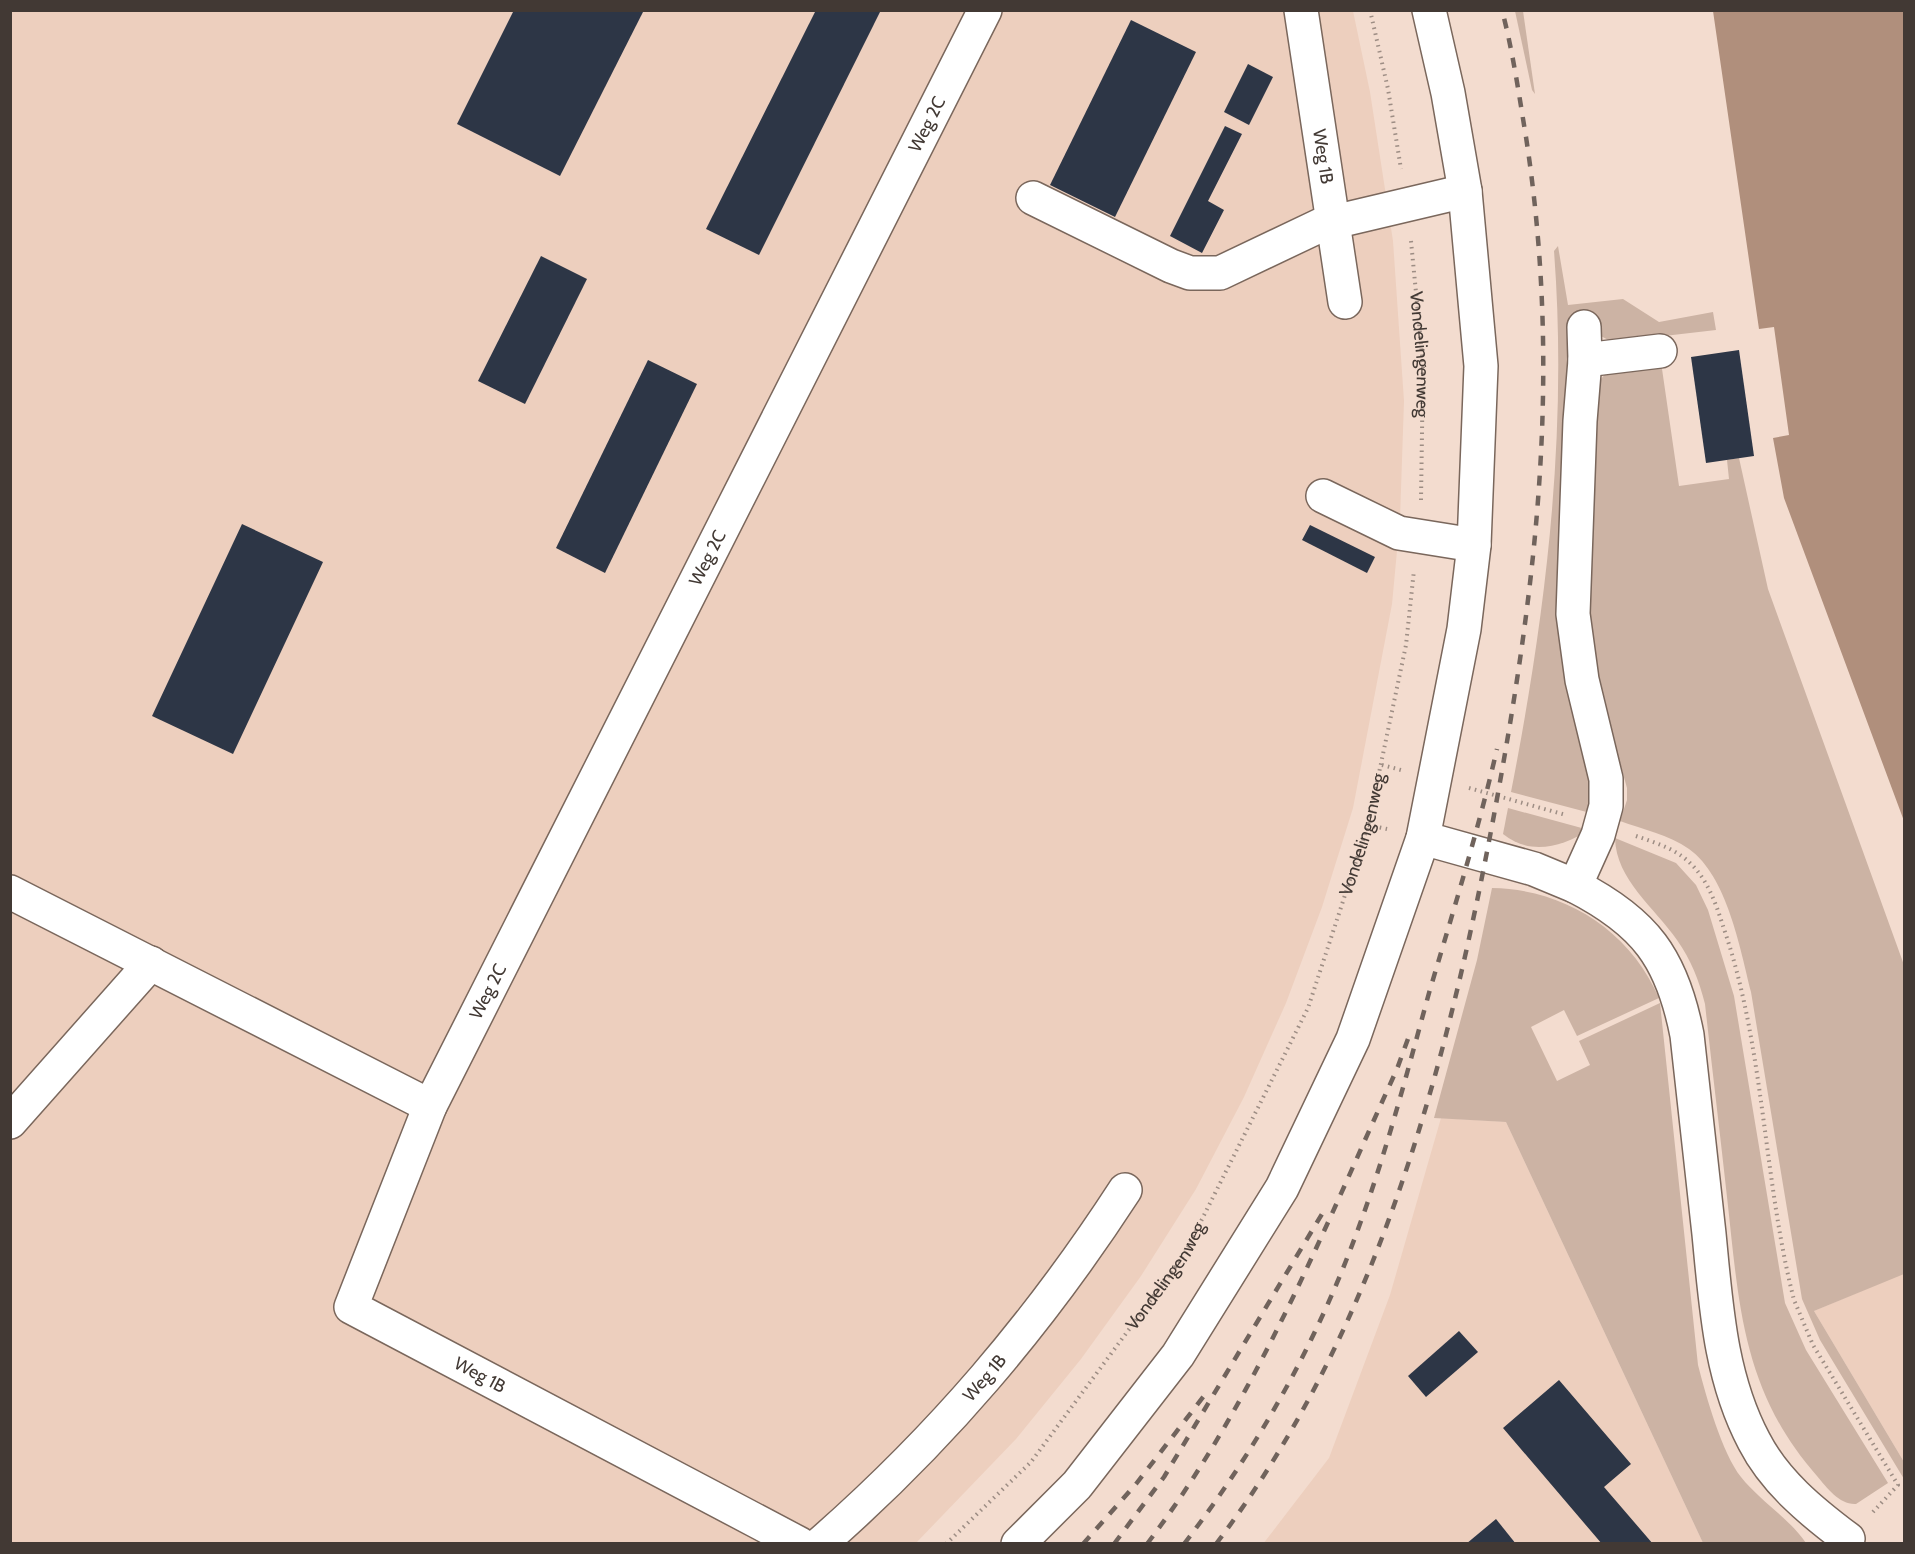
<svg xmlns="http://www.w3.org/2000/svg" width="1915" height="1554" font-family="Cabin,sans-serif">
<rect width="100%" height="100%" fill="#f3dccf"/>
<g fill="#edcfbe">
<polygon points="11,11 1353,11 1370,92 1393,241 1404,401 1400,519 1392,604 1353,808 1322,907 1286,1003 1244,1097 1196,1189 1141,1276 1081,1359 1016,1439 916,1543 11,1544"/>
<polygon points="1441,1118 1506,1122 1703,1543 1263,1544 1329,1458 1390,1295"/>
<polygon points="1904,1273 1904,1462 1814,1311"/>
</g>
<g fill="#ccb3a4">
<polygon points="1515,11 1523,11 1535,94 1532,90"/>
<path d="M1558,246l10,59 55,-6 36,23 54,-10 3,18 -104,12 -41,-22 27,495 -87,-23c35,-179 57,-359 43,-541z"/>
<path d="M1661,362l18,124 50,-7 -2,-19 12,-2 29,131 136,376v309l-90,37 90,151v17l-84,-139 -18,-41 -51,-307c-11,-44 -24,-116 -62,-143 -20,-14 -47,-20 -69,-28l7,-21v-12l-31,-112 -11,-62 11,-229 10,-12z"/>
<path d="M1508,808l81,22c-27,17 -59,26 -86,4z"/>
<path d="M1615,838l61,25 20,22 12,25 26,86 51,307 21,47 82,133 -32,21c-16,1 -29,-16 -39,-28 -75,-85 -78,-172 -90,-279 -7,-64 -15,-129 -22,-193 -6,-24 -14,-44 -28,-64 -22,-32 -61,-60 -62,-102z"/>
<path d="M1492,888c72,1 138,42 167,110l-82,38 -13,-26 -33,17 26,54 33,-16 -11,-24 81,-38 38,362c8,31 24,88 43,112 19,24 48,41 65,66h-103l-197,-421 -72,-4 43,-158z"/>
</g>
<polygon fill="#b08f7c" points="1713,11 1904,11 1904,821 1784,498 1773,438 1789,435 1774,327 1759,329"/>
<g fill="#2d3646">
<polygon points="514,10 644,10 560,176 457,124"/>
<polygon points="816,10 881,10 759,255 706,229"/>
<polygon points="1131,20 1196,52 1115,217 1050,185"/>
<polygon points="1248,64 1273,77 1249,125 1224,112"/>
<polygon points="1225,126 1242,134 1208,201 1224,210 1202,253 1170,236"/>
<polygon points="541,256 587,279 525,404 478,381"/>
<polygon points="1739,350 1754,456 1706,463 1691,357"/>
<polygon points="648,360 697,384 605,573 556,548"/>
<polygon points="242,524 323,562 233,754 152,716"/>
<polygon points="1310,525 1375,557 1367,573 1302,540"/>
<polygon points="1459,1331 1478,1352 1426,1397 1408,1376"/>
<polygon points="1559,1380 1631,1464 1604,1487 1653,1544 1602,1544 1503,1428"/>
<polygon points="1496,1519 1516,1544 1466,1544"/>
</g>
<g fill="none" stroke-linecap="round" stroke-linejoin="round">
<defs>
<g id="minor">
<path id="s3" d="M1301,10l44,292"/>
<polyline points="1033,198 1171,266 1190,273 1220,273 1321,225 1465,191"/>
<path d="M1584,327l1,33 -5,61 -7,193 9,66 24,99v27l-8,29 -23,51c70,36 97,72 112,149 7,66 14,132 22,199 7,71 11,143 45,207 21,41 58,71 94,98l-3,5"/>
<polyline points="1585,360 1660,351"/>
<polyline points="1323,496 1399,533 1474,545"/>
<polyline points="1423,838 1534,869 1575,886"/>
<polyline points="10,892 430,1106"/>
<polyline points="10,1122 151,963"/>
<path id="s4" d="M800,1544l-449,-237 79,-201 555,-1096"/>
<path id="s5" d="M820,1544c120,-105 218,-220 305,-354"/>
<polyline points="1018,1544 1077,1485 1178,1355 1282,1188 1353,1039 1423,838 1464,629 1474,545 1481,366 1465,191 1448,93 1429,10"/>
</g>
</defs>
<use href="#minor" stroke="#7a675c" stroke-width="36"/>
<g stroke="#9d8d84" stroke-width="4" stroke-dasharray="1.5 4.5" stroke-linecap="butt">
<polyline points="1370,10 1388,89 1401,169"/>
<path id="s1" d="M1411,241l12,124 -2,135"/>
<polyline points="1382,765 1401,770"/>
<polyline points="1469,788 1566,815"/>
<polyline points="1368,825 1387,829"/>
<path d="M1636,836c20,7 41,13 56,29 17,17 25,42 32,64 41,120 39,250 70,371l19,45 85,140 -25,27"/>
<path id="s2" d="M946,1544l85,-82 153,-207 124,-247 60,-183 38,-180 8,-75"/>
</g>
<use href="#minor" stroke="#fff" stroke-width="33"/>
<g stroke="#70635c" stroke-width="4.5" stroke-dasharray="10 10" stroke-linecap="butt">
<polyline points="1083,1544 1136,1484 1207,1392"/>
<polyline points="1114,1544 1164,1477 1322,1214"/>
<path d="M1147,1544c109,-144 176,-313 250,-475l12,-33"/>
<path d="M1184,1544c73,-95 132,-200 173,-312 29,-78 50,-159 72,-239 24,-81 49,-162 68,-244"/>
<path d="M1216,1544c160,-211 230,-472 278,-729 43,-233 68,-442 32,-678 -7,-42 -13,-85 -24,-127"/>
</g>
</g>
<g text-anchor="middle" dominant-baseline="central" stroke-width="6" stroke-linejoin="round" paint-order="stroke">
<g font-size="18" fill="#423934" stroke="#fff">
<text stroke="none"><textPath href="#s4" startOffset="1824">Weg 2C</textPath></text>
<text stroke="none"><textPath href="#s3" startOffset="148">Weg 1B</textPath></text>
<text stroke="none"><textPath href="#s1" startOffset="114">Vondelingenweg</textPath></text>
<text stroke="none"><textPath href="#s4" startOffset="1338">Weg 2C</textPath></text>
<text stroke="none"><textPath href="#s2" startOffset="834">Vondelingenweg</textPath></text>
<text stroke="none"><textPath href="#s4" startOffset="852">Weg 2C</textPath></text>
<text stroke="none"><textPath href="#s2" startOffset="348">Vondelingenweg</textPath></text>
<text transform="translate(480 1375) rotate(28)">Weg 1B</text>
<text stroke="none"><textPath href="#s5" startOffset="234">Weg 1B</textPath></text>
</g>
</g>
<rect width="1915" height="1554" fill="none" stroke="#423934" stroke-width="24"/>
</svg>
